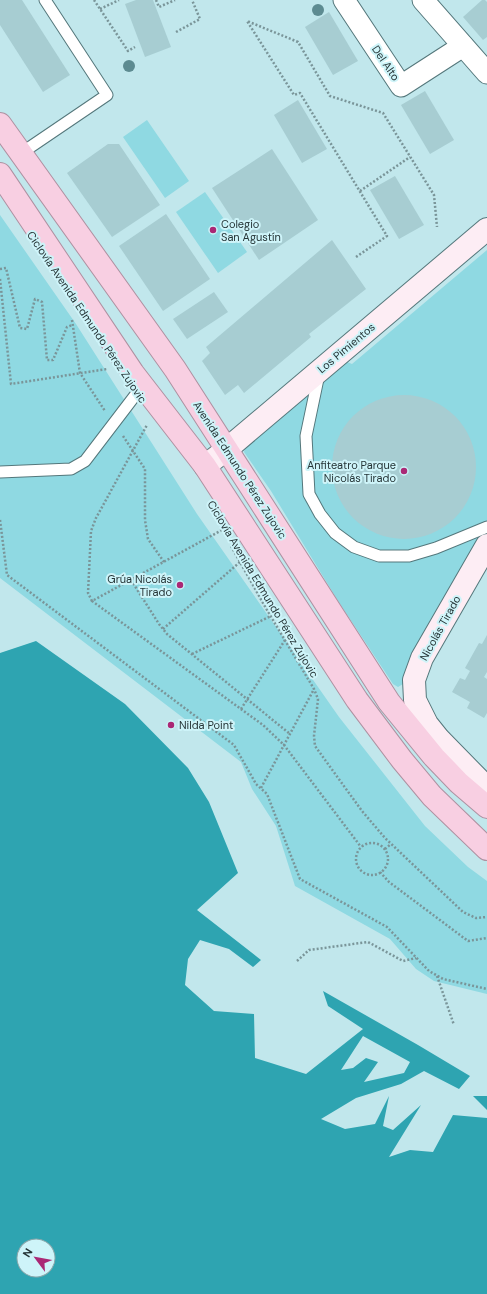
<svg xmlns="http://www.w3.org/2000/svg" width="487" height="1294" font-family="'DM Sans',sans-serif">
<rect width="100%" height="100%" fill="#c1e7ec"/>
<g fill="#8fd9e2">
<polygon points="147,120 189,181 165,198 123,137"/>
<polygon points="205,192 247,252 218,273 176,212"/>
<polygon points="0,215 76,324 197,514 339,717 425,826 468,867 487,881 487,994 434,981 416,969 390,939 295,886 276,826 252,789 241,762 0,578"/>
<polygon points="487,250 487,524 429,622 426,645 403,684 398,687 393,684 338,601 271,491 244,452 245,448 345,361 352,364"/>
</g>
<g fill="#2ea4b1" fill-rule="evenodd">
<path d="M36,641l89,63 63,64 21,34 29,71 -41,37 64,50 -8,7 -24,-18 -29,-9 -12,19 -3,26 29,26 40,3 1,44 51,16 57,-45 -35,-23 -5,-15 95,54 52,31 -11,13 -35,-18 -23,13 -45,14 -35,21 24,10 30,-5 14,-28 -6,30 10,4 28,-25 -32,52 21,-7 23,2 20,-37 34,3v176h-487v-641zM363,1036l47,26 -6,11 -40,9 14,-20 -12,-4 -13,10 -12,2zM24,1246h24v24h-24z"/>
<polygon points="473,1096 487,1096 487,1110"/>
</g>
<g fill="#a7cdd2">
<polygon points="0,0 22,0 70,75 43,92 0,25"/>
<polygon points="136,0 153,0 171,47 145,57 125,4"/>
<polygon points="482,0 485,0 487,2 487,37 483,40 463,17"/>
<polygon points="329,12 358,61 333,75 305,27"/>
<polygon points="425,91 454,140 430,154 401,105"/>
<polygon points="298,100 327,149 302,163 274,115"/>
<polygon points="108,144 119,144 160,205 112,237 67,173"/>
<polygon points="272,149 318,220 259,260 212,188"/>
<polygon points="395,176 424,225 399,239 370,190"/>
<polygon points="166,214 210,279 163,311 119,246"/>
<polygon points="332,240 366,289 309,334 311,337 244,393 238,385 225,395 202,361 210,353 206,347"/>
<polygon points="214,292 228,312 187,339 173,319"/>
<circle cx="404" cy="467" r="72"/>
<polygon points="487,635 487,672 484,677 487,679 487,713 484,718 467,708 470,702 452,692 460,678 465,680 470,671 465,668 479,643 482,644"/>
</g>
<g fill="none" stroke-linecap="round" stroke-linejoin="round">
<defs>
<g id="service">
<polyline points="20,154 107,95 45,0"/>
<polyline points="319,374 306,436 309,494 320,514 335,533 354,547 379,556 409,556 436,548 487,527"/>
<polyline points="0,472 71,469 85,461 143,385"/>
</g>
<g id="minor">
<polyline points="344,0 401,86 463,46"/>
<polyline points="423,0 487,73"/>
</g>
<g id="secondary">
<polyline points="205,466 227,449 487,229"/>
<polyline points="487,545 422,658 414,680 415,700 427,724 439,739 487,788"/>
</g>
<g id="trunk">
<polyline points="0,124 175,369 389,702 434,757 459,783 487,807"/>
<polyline points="0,174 133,373 205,466 357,700 402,760 432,796 487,849"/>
</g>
</defs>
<use href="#service" stroke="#54777b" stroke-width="13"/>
<use href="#minor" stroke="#54777b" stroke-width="23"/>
<use href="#secondary" stroke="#54777b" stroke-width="24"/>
<use href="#trunk" stroke="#ae91a1" stroke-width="24"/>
<g stroke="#7a9599" stroke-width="2.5" stroke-dasharray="2 2" stroke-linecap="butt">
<polyline points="94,0 128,51 135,47"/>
<polyline points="156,0 159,7 175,0"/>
<polyline points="100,9 119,0"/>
<polyline points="176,32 200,19 192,0"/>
<polyline points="360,191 410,157"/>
<polyline points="356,257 387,236 300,93 294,95 247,21 298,42 330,96 383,113 434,195 437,227"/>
<polyline points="0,269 6,268 20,328 27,329 35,299 42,302 47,360 53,360 67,327 72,325"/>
<polyline points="0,279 11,384 107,369"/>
<polyline points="72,320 80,373 105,411"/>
<polyline points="123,436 145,469 145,520 148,539 164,562"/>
<polyline points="0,520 7,575 234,745 256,784 267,794 300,879 387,927 429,971 443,979 487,989"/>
<polyline points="222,530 92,601 263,725 284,745 361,847"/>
<polyline points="231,546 267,610 314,689 318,699 314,736 315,746 362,811 385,838 463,912 476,918 487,917"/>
<polyline points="131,580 159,624 167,634 290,734"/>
<polyline points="92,601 88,593 91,531 96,518 147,425"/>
<polyline points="163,629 240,562"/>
<polyline points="192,654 271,616"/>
<polyline points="241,709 285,640"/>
<polyline points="261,788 314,689"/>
<circle cx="372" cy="859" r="16"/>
<polyline points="385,849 391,844"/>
<polyline points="380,872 389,882 468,941 487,938"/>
<polyline points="297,961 309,950 368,942 403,961 416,958"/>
<polyline points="437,976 454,1025"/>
</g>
<use href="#service" stroke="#fff" stroke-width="11"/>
<use href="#minor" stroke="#fff" stroke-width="21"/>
<use href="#secondary" stroke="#fdedf4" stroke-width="22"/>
<use href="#trunk" stroke="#f8cfe2" stroke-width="22"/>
</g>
<g fill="#5d8b91">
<circle cx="318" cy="10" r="6"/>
<circle cx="129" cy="66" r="6"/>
</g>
<g fill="#aa2875" stroke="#cef4f9" stroke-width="1.5">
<circle cx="213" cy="230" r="4"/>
<circle cx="404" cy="471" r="4"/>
<circle cx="180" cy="585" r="4"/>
<circle cx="171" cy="725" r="4"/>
</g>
<g text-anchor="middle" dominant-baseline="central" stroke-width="4" stroke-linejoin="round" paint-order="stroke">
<g font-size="11" fill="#253436" stroke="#cef4f9">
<text transform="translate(386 63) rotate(56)">Del Alto</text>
<text transform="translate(87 317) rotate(56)">Ciclovía Avenida Edmundo Pérez Zujovic</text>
<text transform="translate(346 348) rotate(-40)">Los Pimientos</text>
<text transform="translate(240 470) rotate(57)">Avenida Edmundo Pérez Zujovic</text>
<text transform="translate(263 589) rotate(59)">Ciclovía Avenida Edmundo Pérez Zujovic</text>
<text transform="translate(440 628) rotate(-61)">Nicolás Tirado</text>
</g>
<g font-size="11" fill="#253436" stroke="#cef4f9" text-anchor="start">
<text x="221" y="224">Colegio<tspan x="221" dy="13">San Agustín</tspan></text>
<text x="396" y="465" text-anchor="end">Anfiteatro Parque<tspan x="396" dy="13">Nicolás Tirado</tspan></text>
<text x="172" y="579" text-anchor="end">Grúa Nicolás<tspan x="172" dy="13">Tirado</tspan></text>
<text x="179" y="725">Nilda Point</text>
</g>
</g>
<g transform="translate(36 1258) rotate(302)"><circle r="19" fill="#cef4f9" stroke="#8aa7ab"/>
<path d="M0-3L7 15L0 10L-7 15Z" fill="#aa2875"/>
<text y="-6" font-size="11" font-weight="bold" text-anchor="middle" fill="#253436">N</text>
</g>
</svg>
